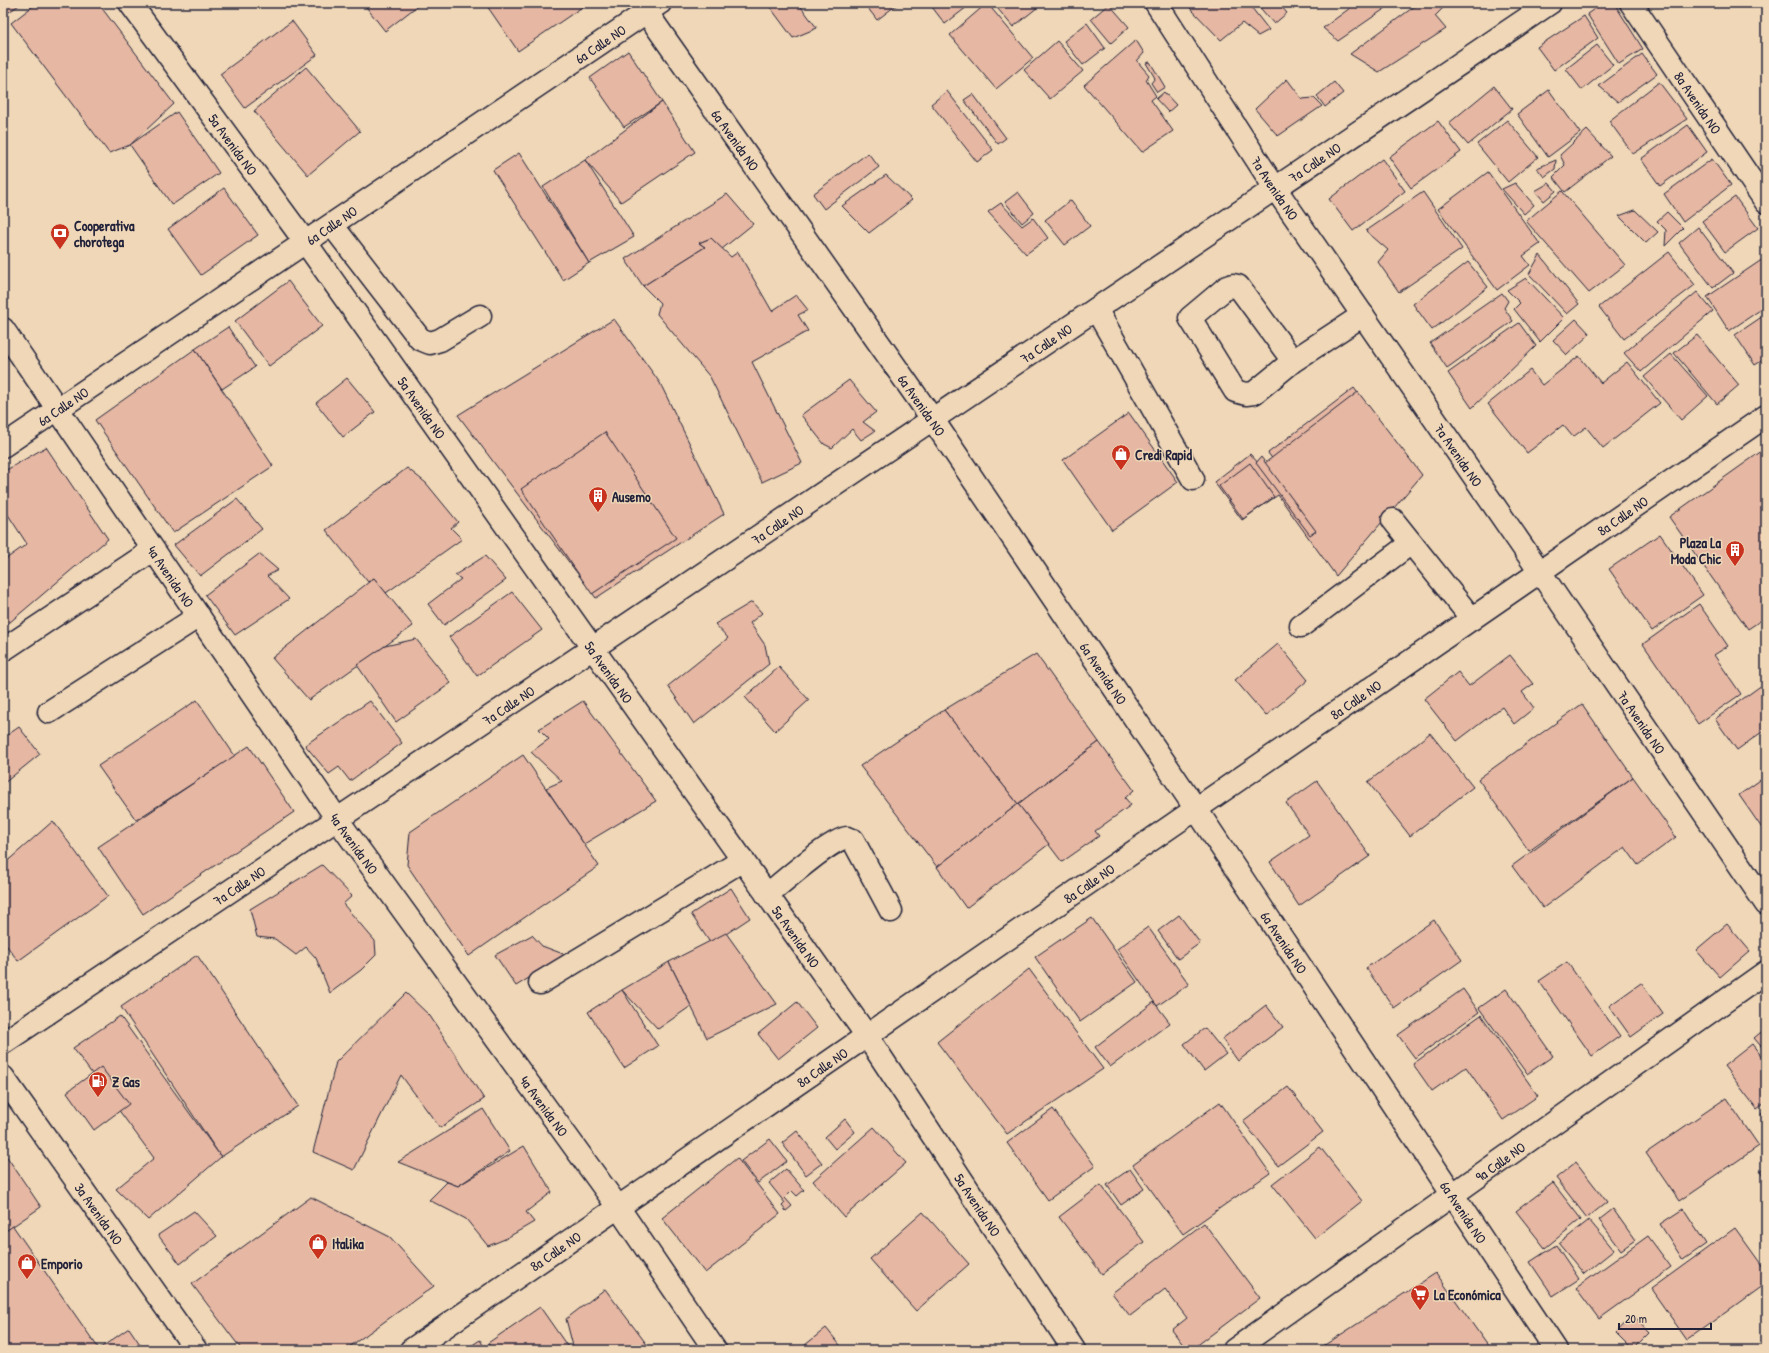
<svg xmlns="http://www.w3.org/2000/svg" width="1769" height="1353" font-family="'Patrick Hand',sans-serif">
<rect width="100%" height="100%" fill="#efd7b7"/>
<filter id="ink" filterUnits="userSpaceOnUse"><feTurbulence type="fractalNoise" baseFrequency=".025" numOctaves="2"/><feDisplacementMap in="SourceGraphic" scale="8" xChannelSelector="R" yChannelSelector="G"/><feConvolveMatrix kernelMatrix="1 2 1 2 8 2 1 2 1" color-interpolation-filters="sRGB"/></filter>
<g filter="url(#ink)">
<g fill="#e6b7a2" stroke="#22223b">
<polygon points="3,3 22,3 3,16"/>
<polygon points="37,3 98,3 174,104 130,145 109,153 11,23"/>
<polygon points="363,3 421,3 385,31"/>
<polygon points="485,3 588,3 518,51"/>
<polygon points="767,3 798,3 817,28 793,38"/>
<polygon points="864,3 899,3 877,20"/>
<polygon points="929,3 972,3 945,24"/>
<polygon points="987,3 1033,58 996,89 950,35"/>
<polygon points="993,3 1043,3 1013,27"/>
<polygon points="1197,3 1248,3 1269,30 1258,36 1242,23 1221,40 1190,8"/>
<polygon points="1256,3 1278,3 1287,13 1274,24"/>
<polygon points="1346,3 1393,3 1338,41 1323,28 1350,8"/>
<polygon points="1419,3 1437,3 1443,8 1435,16 1446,29 1379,72 1350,54"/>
<polygon points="1603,3 1614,3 1643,49 1619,64 1587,14"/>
<polygon points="1109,4 1129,27 1111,43 1091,19"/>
<polygon points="1584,16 1598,38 1554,70 1537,47"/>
<polygon points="292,21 317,55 245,108 220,74"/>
<polygon points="1087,23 1105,48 1083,65 1064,41"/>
<polygon points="1136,40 1144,53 1137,61 1149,75 1146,80 1156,96 1151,100 1173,131 1142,152 1084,85"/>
<polygon points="1057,41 1083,71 1050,99 1024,70"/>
<polygon points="1597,45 1613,65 1582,90 1566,69"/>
<polygon points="628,51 662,102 624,127 590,78"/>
<polygon points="1642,54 1657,74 1618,102 1599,86"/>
<polygon points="1150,62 1165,87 1157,92 1151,83 1155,78 1146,63"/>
<polygon points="306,67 360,131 308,175 254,111"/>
<polygon points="1287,79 1302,99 1314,98 1322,106 1278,136 1255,109"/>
<polygon points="1334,82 1343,93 1325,107 1317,96"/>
<polygon points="1659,82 1687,119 1633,154 1609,121"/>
<polygon points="1494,86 1512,109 1468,145 1449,123"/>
<polygon points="1549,90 1580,133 1548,157 1517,114"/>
<polygon points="947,91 993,150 977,162 931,104"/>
<polygon points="1164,92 1176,105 1168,112 1156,99"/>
<polygon points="973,94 1006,138 998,144 964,100"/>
<polygon points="662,102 695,152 621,202 585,160"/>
<polygon points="177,112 219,173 172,205 130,145"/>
<polygon points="1507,120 1538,157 1508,182 1477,144"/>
<polygon points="1438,121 1461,152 1411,188 1389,157"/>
<polygon points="1688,125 1707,152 1660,186 1641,159"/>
<polygon points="1587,130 1611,156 1565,192 1553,177 1565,165 1560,155"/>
<polygon points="519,153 589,263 563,280 493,170"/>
<polygon points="868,153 879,167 824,209 813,194"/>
<polygon points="1382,159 1405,191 1353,231 1329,199"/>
<polygon points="1712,159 1731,185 1683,222 1664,194"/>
<polygon points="585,160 634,237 589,263 543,187"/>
<polygon points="1556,160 1555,169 1544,177 1537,168"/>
<polygon points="1488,172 1540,244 1523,256 1530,265 1497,290 1438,209"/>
<polygon points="886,175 912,200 869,233 842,206"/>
<polygon points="1515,183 1534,205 1524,214 1502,189"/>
<polygon points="1549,183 1556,191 1544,201 1535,191"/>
<polygon points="224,188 258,235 201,275 168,229"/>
<polygon points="1562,191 1625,265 1589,293 1526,221"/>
<polygon points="1018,192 1034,213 1022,223 1005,202"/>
<polygon points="1423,192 1462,249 1399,292 1378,262 1388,250 1366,231"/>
<polygon points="727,194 753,224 722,249 711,238 699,243 705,247 643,286 625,259"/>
<polygon points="1735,197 1758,228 1725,252 1702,221"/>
<polygon points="1071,200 1090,226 1065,245 1045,220"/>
<polygon points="1001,203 1022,226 1033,218 1048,238 1026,254 988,212"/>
<polygon points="1635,210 1658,232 1646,243 1619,216"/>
<polygon points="1667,212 1683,228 1665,246 1666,230 1657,221"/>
<polygon points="1698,227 1733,273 1713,288 1679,243"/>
<polygon points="711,238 731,257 738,252 772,311 796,295 808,310 798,315 808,331 752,362 802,463 762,482 710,377 657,314 660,303 643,286 705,247 699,243"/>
<polygon points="1669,252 1695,285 1624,339 1599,307"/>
<polygon points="1540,255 1579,304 1567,314 1529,274"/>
<polygon points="1766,257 1766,306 1729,331 1707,297"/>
<polygon points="1468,262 1488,287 1432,330 1413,304"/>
<polygon points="1526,278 1564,318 1540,342 1514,309 1520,303 1507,290"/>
<polygon points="288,281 322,326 269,366 235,321"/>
<polygon points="1697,292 1713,311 1641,372 1624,353"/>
<polygon points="1502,293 1508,301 1504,308 1513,321 1447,368 1430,343"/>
<polygon points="1766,314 1766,358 1755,365 1735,335"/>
<polygon points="614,319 660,383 724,514 596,598 458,415"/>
<polygon points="1576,319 1590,334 1567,355 1553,340"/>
<polygon points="1519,323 1536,346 1472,408 1448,373"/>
<polygon points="228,327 255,367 222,389 195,349"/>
<polygon points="1697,335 1739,385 1717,404 1674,353"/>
<polygon points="195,349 273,466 173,533 95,420"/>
<polygon points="1671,354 1708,396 1681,420 1644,377"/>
<polygon points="1579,356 1601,383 1627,362 1660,403 1603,448 1586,427 1573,437 1563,425 1527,453 1488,404 1530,370 1542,385"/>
<polygon points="347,378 375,412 343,437 316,403"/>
<polygon points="849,380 876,412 863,422 875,431 861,440 852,429 832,448 824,444 801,415"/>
<polygon points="1354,388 1409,461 1323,526 1268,453"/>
<polygon points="1358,392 1422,475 1336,576 1278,495 1242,520 1214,482 1250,454 1261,466"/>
<polygon points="1129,413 1178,482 1112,530 1063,460"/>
<polygon points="605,432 676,538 592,594 521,489"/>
<polygon points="46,447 108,539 3,628 3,561 27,544 3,507 3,472"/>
<polygon points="1766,448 1766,617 1748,629 1669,517"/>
<polygon points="1261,457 1316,531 1310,535 1256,463"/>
<polygon points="1250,463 1274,497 1243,519 1219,486"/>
<polygon points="407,468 426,483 458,522 451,528 462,539 386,593 374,578 368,582 326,530"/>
<polygon points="237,499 262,529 200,576 174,545"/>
<polygon points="1660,534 1703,595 1652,631 1609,569"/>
<polygon points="259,554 278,570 267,576 289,599 235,635 205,595"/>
<polygon points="485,556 506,580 444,625 428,604 461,579 455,575"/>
<polygon points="374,578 413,626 309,700 272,658"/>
<polygon points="512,592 542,630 477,676 449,637"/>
<polygon points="752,602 762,613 750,623 765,645 769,664 694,724 668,686 728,638 715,624"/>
<polygon points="1699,604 1728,646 1714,655 1741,694 1698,724 1643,644"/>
<polygon points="416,639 451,683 396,722 357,665 385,646"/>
<polygon points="1278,644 1308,680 1266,716 1235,680"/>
<polygon points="1036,654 1099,742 1018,804 944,710"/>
<polygon points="1510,655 1533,684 1522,692 1534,708 1514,724 1502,707 1457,741 1424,699 1458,672 1469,686"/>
<polygon points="779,667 809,700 775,731 745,697"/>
<polygon points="1766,682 1766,729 1737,750 1715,719"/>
<polygon points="197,700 235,756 136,820 98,766"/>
<polygon points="370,701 402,743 350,781 339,767 329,774 305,745"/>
<polygon points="583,701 656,801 584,844 546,788 562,781 531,752 549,739 539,729"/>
<polygon points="1582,704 1633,777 1529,851 1478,779"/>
<polygon points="944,710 1018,804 937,867 860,766"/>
<polygon points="19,727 40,754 3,784 3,738"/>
<polygon points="1430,733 1473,787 1410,836 1368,782"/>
<polygon points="1099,742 1134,790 1125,798 1131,805 1095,831 1099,836 1062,862 1018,804"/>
<polygon points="249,746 294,812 143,914 98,847"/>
<polygon points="523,755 599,866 469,956 407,865 410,832"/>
<polygon points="1766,776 1766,834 1739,795"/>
<polygon points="1633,777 1676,837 1638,865 1625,847 1543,908 1512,866"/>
<polygon points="1317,781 1370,856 1299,906 1270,862 1309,835 1286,803"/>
<polygon points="1018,804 1049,844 966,908 937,867"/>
<polygon points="53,821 108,896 18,961 7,946 3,949 3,865"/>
<polygon points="322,865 352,896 343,904 375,941 376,955 361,970 330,993 316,958 306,947 296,955 275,939 257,937 250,909"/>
<polygon points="731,888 750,918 711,944 691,914"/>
<polygon points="1179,915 1200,943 1178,959 1158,931"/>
<polygon points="1092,918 1137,982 1080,1022 1035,957"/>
<polygon points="1434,920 1462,960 1394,1008 1366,968"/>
<polygon points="1727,924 1750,951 1720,977 1696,950"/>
<polygon points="1148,927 1189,984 1157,1006 1117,949"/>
<polygon points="726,933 777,1004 707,1038 669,962"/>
<polygon points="532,935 542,946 566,955 516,986 495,955"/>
<polygon points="197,955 298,1106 221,1157 121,1007"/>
<polygon points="669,962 691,1006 658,1029 622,990"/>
<polygon points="1567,962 1620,1036 1592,1056 1539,981"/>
<polygon points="1029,969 1103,1069 1007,1134 937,1042"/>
<polygon points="1641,983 1663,1014 1631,1037 1609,1006"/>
<polygon points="1463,989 1479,1012 1415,1058 1398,1035"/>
<polygon points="1506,989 1553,1056 1527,1074 1479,1008"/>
<polygon points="622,990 658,1046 624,1068 588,1012"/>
<polygon points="406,993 430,1016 484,1099 440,1128 401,1075 354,1170 313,1152 336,1062"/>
<polygon points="797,1002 817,1028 778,1059 758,1034"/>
<polygon points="1154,1002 1170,1023 1110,1067 1095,1047"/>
<polygon points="1266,1005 1283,1027 1238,1061 1222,1039"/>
<polygon points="1481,1015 1538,1096 1503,1120 1466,1067 1432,1091 1413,1064"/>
<polygon points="120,1016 221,1157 148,1220 116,1189 154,1158 73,1048"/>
<polygon points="1205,1028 1226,1054 1204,1071 1184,1044"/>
<polygon points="1766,1028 1766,1052 1754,1038"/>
<polygon points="1752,1044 1766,1062 1766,1102 1757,1109 1724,1066"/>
<polygon points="101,1067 129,1104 94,1130 67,1092"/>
<polygon points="1288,1087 1323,1132 1278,1166 1243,1121"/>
<polygon points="1726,1098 1759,1146 1679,1201 1646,1153"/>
<polygon points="1220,1102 1270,1173 1183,1234 1133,1165"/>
<polygon points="483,1109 510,1151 458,1186 398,1162"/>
<polygon points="1053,1109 1095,1166 1048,1200 1007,1143"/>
<polygon points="1766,1110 1766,1121 1761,1113"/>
<polygon points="845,1119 855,1132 835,1149 825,1137"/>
<polygon points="874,1127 906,1163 844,1217 813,1181"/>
<polygon points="797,1131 822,1163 806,1175 782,1143"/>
<polygon points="770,1139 787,1161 758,1183 741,1161"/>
<polygon points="524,1146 552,1192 526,1212 534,1222 505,1239 488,1246 466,1219 429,1200 447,1182 458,1186"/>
<polygon points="1320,1147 1362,1201 1315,1238 1272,1184"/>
<polygon points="3,1151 41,1207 3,1233"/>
<polygon points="737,1158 780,1214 705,1273 662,1218"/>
<polygon points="1576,1162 1607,1202 1587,1218 1556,1178"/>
<polygon points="1766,1166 1766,1179 1760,1171"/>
<polygon points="786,1169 804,1190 797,1196 792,1191 785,1198 792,1206 786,1211 782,1206 785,1203 769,1183"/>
<polygon points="1130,1169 1144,1189 1121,1205 1107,1185"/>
<polygon points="1553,1183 1581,1219 1545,1248 1516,1211"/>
<polygon points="1101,1185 1144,1242 1102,1274 1059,1217"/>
<polygon points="311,1197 390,1237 434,1286 345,1350 242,1350 192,1284"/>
<polygon points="1613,1209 1635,1240 1621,1250 1599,1220"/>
<polygon points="1683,1209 1706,1244 1683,1260 1660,1224"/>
<polygon points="194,1211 217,1236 180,1264 158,1235"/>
<polygon points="923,1212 969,1264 916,1311 870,1259"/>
<polygon points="1589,1220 1614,1250 1584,1274 1559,1244"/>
<polygon points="1204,1223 1260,1298 1191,1350 1187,1350 1172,1330 1187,1318 1165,1289 1130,1316 1112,1293"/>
<polygon points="13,1226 99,1349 129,1328 144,1350 3,1350 3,1233"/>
<polygon points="1735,1228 1766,1271 1766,1283 1687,1340 1651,1289"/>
<polygon points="1648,1236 1671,1267 1599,1319 1576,1288"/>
<polygon points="1556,1245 1579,1279 1553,1296 1530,1262"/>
<polygon points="1436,1273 1491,1350 1317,1350"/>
<polygon points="605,1289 651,1350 574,1350 566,1319"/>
<polygon points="540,1307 570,1350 492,1350 488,1343"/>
<polygon points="1633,1315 1650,1333 1633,1350 1616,1333"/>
<polygon points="826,1328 844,1350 799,1350"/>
<polygon points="480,1340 486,1350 465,1350"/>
</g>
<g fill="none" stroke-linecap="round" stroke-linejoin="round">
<defs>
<g id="minor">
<path id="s1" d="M130,3l176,240 561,793 207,314"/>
<path id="s2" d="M640,3l293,417 263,389 360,541"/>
<path id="s3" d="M1156,3l119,185 265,384 226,332"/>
<path id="s4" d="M1631,3l135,199"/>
<polyline points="332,225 420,339 430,343 440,340 480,316"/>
<polyline points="1096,309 1193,479"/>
<path id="s5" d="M3,329l334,490 281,388 97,143"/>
<polyline points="1293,361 1238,286 1233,285 1227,287 1190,318 1235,391 1246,394 1254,393 1293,361 1363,315"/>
<path id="s6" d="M3,446l657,-443"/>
<polyline points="1393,520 1472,619"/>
<polyline points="1301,626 1411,543"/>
<polyline points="3,650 153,550"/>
<polyline points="49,712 199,616"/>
<path d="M767,895c13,-11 66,-57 80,-57 2,1 4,2 6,2l38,71"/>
<polyline points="540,983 743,860"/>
<path id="s7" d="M3,1043l590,-395 957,-645"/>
<path id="s8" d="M3,1077l193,273"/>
<path id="s9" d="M411,1350l1355,-934"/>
<path id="s10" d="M1234,1350l532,-378"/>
</g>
</defs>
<use href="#minor" stroke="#22223b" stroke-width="25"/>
<use href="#minor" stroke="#efd7b7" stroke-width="22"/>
</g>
</g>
<defs>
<symbol id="bank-pin" viewBox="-11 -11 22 30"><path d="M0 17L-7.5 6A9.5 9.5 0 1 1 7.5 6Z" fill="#c8321e" stroke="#efd7b7"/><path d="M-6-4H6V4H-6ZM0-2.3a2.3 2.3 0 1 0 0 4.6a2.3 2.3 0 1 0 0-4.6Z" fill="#fff"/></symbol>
<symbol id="shop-pin" viewBox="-11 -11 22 30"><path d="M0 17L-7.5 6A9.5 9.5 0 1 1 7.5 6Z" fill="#c8321e" stroke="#efd7b7"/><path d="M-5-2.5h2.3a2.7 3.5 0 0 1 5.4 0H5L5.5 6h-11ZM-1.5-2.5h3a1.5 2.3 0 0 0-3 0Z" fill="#fff"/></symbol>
<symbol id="building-pin" viewBox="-11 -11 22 30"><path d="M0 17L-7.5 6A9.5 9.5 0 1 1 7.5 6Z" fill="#c8321e" stroke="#efd7b7"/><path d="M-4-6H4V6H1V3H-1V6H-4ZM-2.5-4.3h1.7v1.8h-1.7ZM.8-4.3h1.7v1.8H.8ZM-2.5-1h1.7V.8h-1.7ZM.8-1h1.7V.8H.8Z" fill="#fff"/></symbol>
<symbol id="fuel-pin" viewBox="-11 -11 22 30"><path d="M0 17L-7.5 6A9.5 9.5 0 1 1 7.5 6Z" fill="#c8321e" stroke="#efd7b7"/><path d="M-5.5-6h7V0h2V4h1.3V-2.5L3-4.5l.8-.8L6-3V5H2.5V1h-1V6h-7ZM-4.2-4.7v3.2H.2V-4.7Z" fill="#fff"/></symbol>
<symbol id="supermarket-pin" viewBox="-11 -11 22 30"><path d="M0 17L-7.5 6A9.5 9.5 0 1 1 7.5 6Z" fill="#c8321e" stroke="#efd7b7"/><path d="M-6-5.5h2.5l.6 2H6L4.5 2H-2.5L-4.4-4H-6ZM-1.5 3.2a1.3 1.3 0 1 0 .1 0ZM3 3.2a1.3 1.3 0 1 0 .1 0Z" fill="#fff"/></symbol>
</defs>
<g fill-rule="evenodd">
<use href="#bank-pin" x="49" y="222" width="22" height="30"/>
<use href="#shop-pin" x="1110" y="443" width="22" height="30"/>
<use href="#building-pin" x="587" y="485" width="22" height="30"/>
<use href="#building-pin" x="1724" y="539" width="22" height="30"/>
<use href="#fuel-pin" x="87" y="1070" width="22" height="30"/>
<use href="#shop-pin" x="307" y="1232" width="22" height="30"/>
<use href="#shop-pin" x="16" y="1252" width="22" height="30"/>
<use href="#supermarket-pin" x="1409" y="1283" width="22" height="30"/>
</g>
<g text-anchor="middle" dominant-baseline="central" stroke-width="3" stroke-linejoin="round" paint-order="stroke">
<g font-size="14" fill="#22223b" stroke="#efd7b7">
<text stroke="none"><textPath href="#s6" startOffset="720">6a Calle NO</textPath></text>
<text stroke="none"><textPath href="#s4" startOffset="120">8a Avenida NO</textPath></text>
<text stroke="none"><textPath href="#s2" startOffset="167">6a Avenida NO</textPath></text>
<text stroke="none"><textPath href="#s1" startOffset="175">5a Avenida NO</textPath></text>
<text stroke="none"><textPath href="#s7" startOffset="1580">7a Calle NO</textPath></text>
<text stroke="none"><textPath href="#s3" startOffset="220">7a Avenida NO</textPath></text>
<text stroke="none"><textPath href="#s6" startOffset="396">6a Calle NO</textPath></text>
<text stroke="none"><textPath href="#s7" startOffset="1256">7a Calle NO</textPath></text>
<text stroke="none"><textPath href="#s2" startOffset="491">6a Avenida NO</textPath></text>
<text stroke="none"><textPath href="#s6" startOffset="72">6a Calle NO</textPath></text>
<text stroke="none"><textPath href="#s1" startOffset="499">5a Avenida NO</textPath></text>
<text stroke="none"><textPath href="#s3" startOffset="544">7a Avenida NO</textPath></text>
<text stroke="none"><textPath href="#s9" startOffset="1471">8a Calle NO</textPath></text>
<text stroke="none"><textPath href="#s7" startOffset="932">7a Calle NO</textPath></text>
<text stroke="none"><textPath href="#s5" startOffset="299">4a Avenida NO</textPath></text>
<text stroke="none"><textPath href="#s1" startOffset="823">5a Avenida NO</textPath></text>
<text stroke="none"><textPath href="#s2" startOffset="815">6a Avenida NO</textPath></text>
<text stroke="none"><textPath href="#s9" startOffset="1147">8a Calle NO</textPath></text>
<text stroke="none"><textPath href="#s7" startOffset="608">7a Calle NO</textPath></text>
<text stroke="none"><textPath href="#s3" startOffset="868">7a Avenida NO</textPath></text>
<text stroke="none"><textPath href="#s5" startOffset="623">4a Avenida NO</textPath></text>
<text stroke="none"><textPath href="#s9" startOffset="823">8a Calle NO</textPath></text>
<text stroke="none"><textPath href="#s7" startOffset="284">7a Calle NO</textPath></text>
<text stroke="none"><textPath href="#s1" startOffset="1147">5a Avenida NO</textPath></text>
<text stroke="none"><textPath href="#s2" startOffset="1139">6a Avenida NO</textPath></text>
<text stroke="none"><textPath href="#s9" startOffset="499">8a Calle NO</textPath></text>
<text stroke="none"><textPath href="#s5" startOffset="947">4a Avenida NO</textPath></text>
<text stroke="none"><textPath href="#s10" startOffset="326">9a Calle NO</textPath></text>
<text stroke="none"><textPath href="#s1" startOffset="1471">5a Avenida NO</textPath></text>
<text stroke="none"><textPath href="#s2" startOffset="1463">6a Avenida NO</textPath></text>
<text stroke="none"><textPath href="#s8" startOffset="167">3a Avenida NO</textPath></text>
<text stroke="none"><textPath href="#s9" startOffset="175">8a Calle NO</textPath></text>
</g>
<g font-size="14" font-weight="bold" fill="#22223b" stroke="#efd7b7" text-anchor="start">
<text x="74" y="225">Cooperativa<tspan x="74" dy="16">chorotega</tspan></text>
<text x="1135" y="454">Credi Rapid</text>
<text x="612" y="496">Ausemo</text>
<text x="1721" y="542" text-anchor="end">Plaza La<tspan x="1721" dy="16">Moda Chic</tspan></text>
<text x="112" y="1081">Z Gas</text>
<text x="332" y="1243">Italika</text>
<text x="41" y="1263">Emporio</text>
<text x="1434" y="1294">La Económica</text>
</g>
</g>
<rect width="1769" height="1353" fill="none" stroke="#efd7b7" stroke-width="16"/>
<rect x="8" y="8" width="1753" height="1337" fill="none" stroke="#22223b" stroke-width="1.5" filter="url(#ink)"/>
<path d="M1619 1323v6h92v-6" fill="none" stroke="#22223b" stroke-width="2"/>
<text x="1625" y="1323" font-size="12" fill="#22223b" stroke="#efd7b7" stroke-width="3" paint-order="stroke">20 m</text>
</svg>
